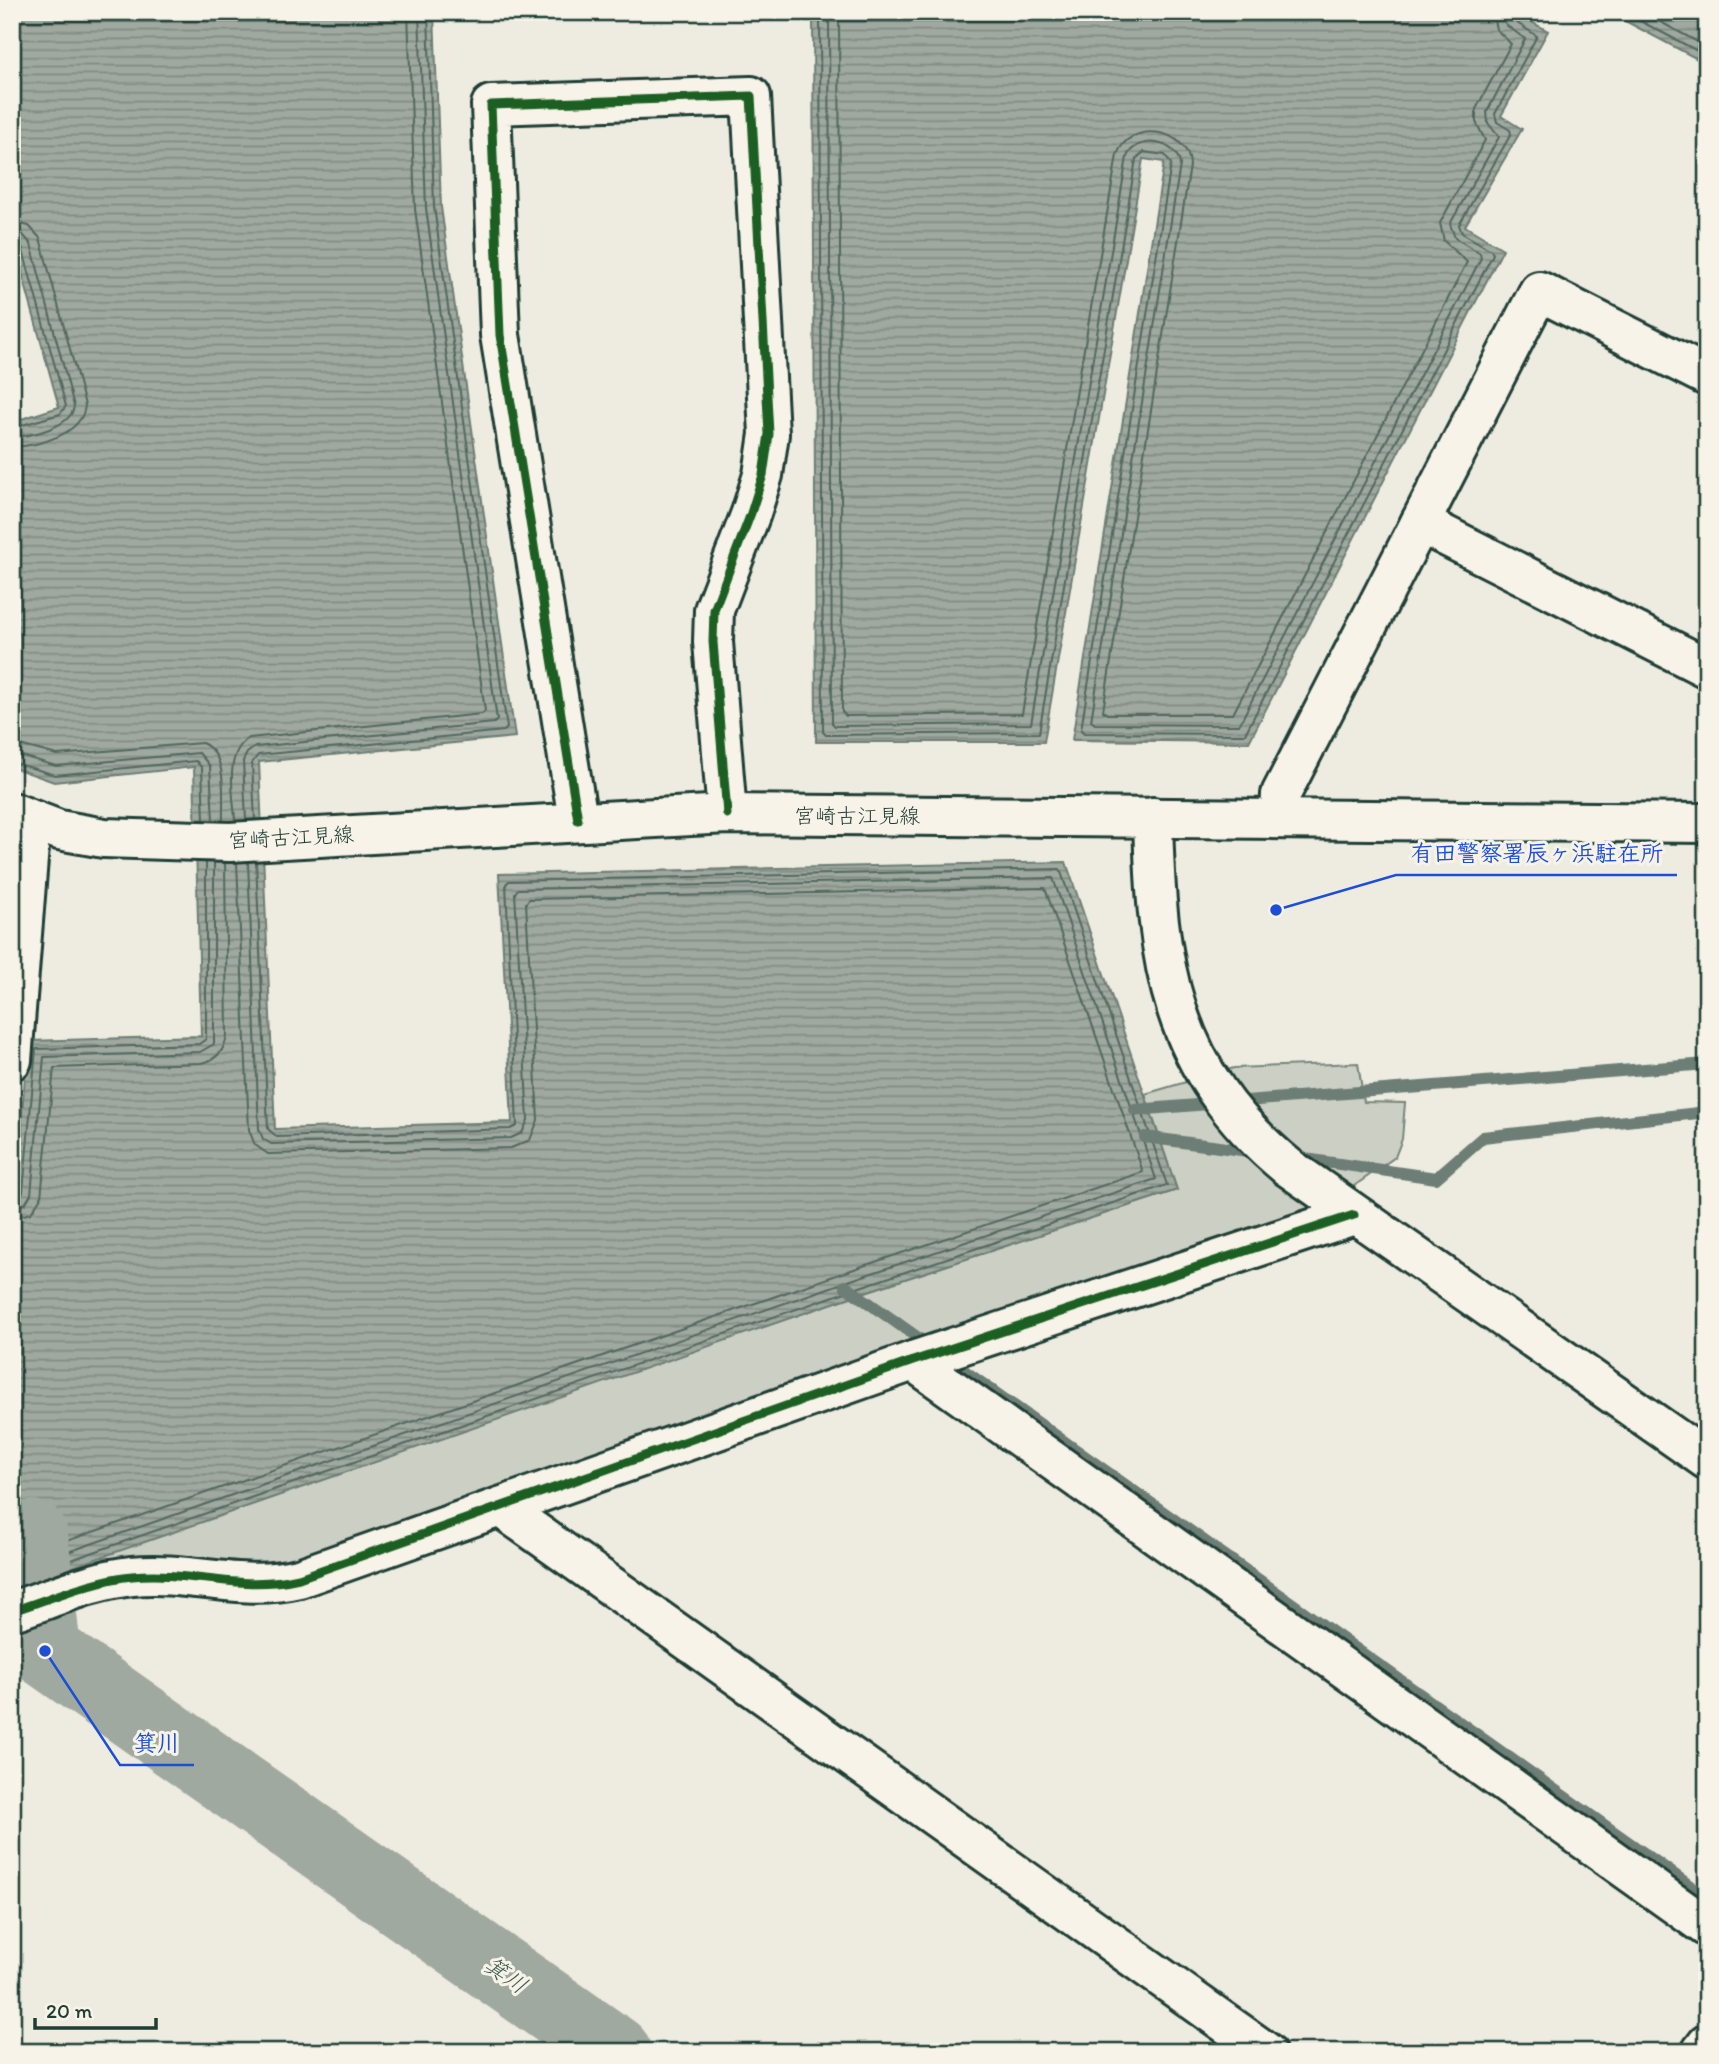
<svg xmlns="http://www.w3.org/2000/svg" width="1719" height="2064" font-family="Itim,'Klee One',sans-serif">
<defs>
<pattern id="water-rules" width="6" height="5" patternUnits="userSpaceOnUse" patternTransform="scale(1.75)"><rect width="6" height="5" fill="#9fa99f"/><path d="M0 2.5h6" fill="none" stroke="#818b82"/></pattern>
</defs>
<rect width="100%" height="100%" fill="#eeece1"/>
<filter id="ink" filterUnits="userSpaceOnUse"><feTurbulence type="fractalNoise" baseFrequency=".0143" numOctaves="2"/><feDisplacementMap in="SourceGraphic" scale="14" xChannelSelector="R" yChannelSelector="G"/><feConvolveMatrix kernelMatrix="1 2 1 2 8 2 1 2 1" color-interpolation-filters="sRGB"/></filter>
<g filter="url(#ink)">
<polygon fill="#cccfc4" stroke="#76867c" stroke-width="2" points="1358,1063 1364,1102 1405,1103 1402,1139 1395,1157 1313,1215 277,1569 95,1557 865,1292 1177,1190 1145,1094 1234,1068"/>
<g fill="url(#water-rules)" stroke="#6c7e74" stroke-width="2">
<polygon points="12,12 434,12 441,207 515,737 259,762 275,1129 512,1122 499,874 1066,862 1177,1190 865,1292 67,1569 12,1583 12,1231 28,1041 201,1036 194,767 54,782 12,767 12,422 59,407 12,237"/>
<polygon points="813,12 1513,12 1548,31 1501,116 1522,129 1465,226 1503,249 1249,742 1072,740 1164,162 1143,159 1044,742 816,742"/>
<polygon points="1608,12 1707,12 1707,64"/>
</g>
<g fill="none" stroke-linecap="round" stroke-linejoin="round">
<g stroke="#52685f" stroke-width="2">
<polyline points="820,12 823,732 826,735 1039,733 1136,159 1144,152 1165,155 1171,164 1081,730 1084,733 1245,734 1493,254 1491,250 1462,233 1459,225 1511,134 1510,130 1497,122 1495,114 1537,36 1514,21 1511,12"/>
<path d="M829,12l3,711 3,3 196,-2 96,-567c9,-23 51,-17 53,8l-89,556 4,3 144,1 242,-467 -1,-5 -25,-15 -5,-14 49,-87 -11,-14 -1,-11 38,-73 -19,-14 -4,-13"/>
<path d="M839,12l3,700 4,4 176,-2 95,-559c12,-36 73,-27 73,11l-87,545 4,3h126l234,-452 -23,-21 -4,-18 45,-83 -9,-18v-13l35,-65 -15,-15 -4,-17"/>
<polyline points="1623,12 1707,56"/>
<polyline points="1642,12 1707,47"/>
<path d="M12,222l17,4 11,12 45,167c-2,30 -48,41 -73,42"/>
<path d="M12,232l11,3 8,9 43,162c-2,21 -43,30 -62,31"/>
<polyline points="12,241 22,247 66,406 60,414 12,428"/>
<path d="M12,743l45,12 145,-12c27,12 20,52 21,78"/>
<polyline points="12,753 56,766 199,753 210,766 213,820"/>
<polyline points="12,762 55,775 196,761 202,768 204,820"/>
<polyline points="246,820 243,761 247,753 255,747 494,723 497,720 426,208 419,12"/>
<polyline points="255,820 252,763 258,755 504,731 507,728 434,207 428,12"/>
<path d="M235,821c-1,-26 -12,-67 14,-83l233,-24 3,-3 -70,-502 -7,-197"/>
<polyline points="12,1199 19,1197 23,1192 36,1049 199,1044 206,1039 206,862"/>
<polyline points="12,1208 25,1204 31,1194 44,1057 200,1052 214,1044 214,863"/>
<path d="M12,1218l19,-5 10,-16 13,-129 147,-5c16,-3 24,-13 26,-28l-2,-172"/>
<polyline points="12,1556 58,1544 857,1268 1143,1172 1045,888 529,899 526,903 538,1120 530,1140 511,1148 268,1154 255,1145 249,1130 237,863"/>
<polyline points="12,1567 62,1554 860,1277 1156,1179 1053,878 518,889 515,893 528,1120 522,1133 511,1138 271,1144 263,1139 259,1129 248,862"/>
<polyline points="12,1576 65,1562 863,1286 1167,1185 1060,869 509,881 506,884 517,1126 510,1129 277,1137 268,1129 256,862"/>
</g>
<g stroke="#6c7e74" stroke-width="12">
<polyline points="1135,1110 1707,1064"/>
<polyline points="1145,1137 1256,1152"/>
<polyline points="1298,1158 1436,1178 1483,1137 1707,1112"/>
<polyline points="845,1286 1707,1898"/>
</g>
<polyline stroke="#9fa99f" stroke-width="72" points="32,1536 45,1651 615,2052"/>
<defs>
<g id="minor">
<polyline points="1420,523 1539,291 1707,376"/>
<polyline points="1280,817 1281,794 1420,523 1707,668"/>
<polyline points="578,820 500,335 491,105 751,96 769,434 763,475 751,513 714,610 713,642 727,814"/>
<polyline points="12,1060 31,821"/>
<polyline points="913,1361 1707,1927"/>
<polyline points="500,1507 1266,2052"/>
<path d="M12,1611c38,-12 80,-31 120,-35 58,-6 108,16 167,2l614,-217 441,-146"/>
<polyline points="1701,2052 1707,2044"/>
</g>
<path id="tertiary" d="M1153,817c3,145 16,252 135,350l419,293"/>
<polyline id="secondary" points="12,812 59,830 104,838 230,842 727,814 1707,823"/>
</defs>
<use href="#minor" stroke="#1f3d34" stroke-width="44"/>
<use href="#tertiary" stroke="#1f3d34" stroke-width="44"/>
<use href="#secondary" stroke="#1f3d34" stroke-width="44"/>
<use href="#minor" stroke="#f7f3e8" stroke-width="38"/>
<use href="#tertiary" stroke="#f7f3e8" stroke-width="38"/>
<use href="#secondary" stroke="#f7f3e8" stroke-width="38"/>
<defs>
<g id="cycleway">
<polyline points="578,820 500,335 491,105 751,96 769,434 763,475 751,513 714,610 713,642 727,814"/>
<path d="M12,1611c38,-12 80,-31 120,-35 58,-6 108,16 167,2l614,-217 441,-146"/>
</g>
</defs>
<use href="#cycleway" stroke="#f7f3e8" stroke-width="13"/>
<use href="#cycleway" stroke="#1b5e20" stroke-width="9"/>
</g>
</g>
<g text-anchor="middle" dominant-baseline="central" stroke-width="6" stroke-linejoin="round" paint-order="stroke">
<g font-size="21" fill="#1f3d34" stroke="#f7f3e8">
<text x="857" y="815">宮崎古江見線</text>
<text transform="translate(291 837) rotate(-3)">宮崎古江見線</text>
</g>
<g font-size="23" font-style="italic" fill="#3f584f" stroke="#f7f3e8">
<text transform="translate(506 1975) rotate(35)">箕川</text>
</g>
</g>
<path fill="none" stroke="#1d4ed8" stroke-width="2.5" d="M1276 910L1396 875H1677M45 1651L120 1765H194"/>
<g fill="#1d4ed8" stroke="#f7f3e8" stroke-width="2.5">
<circle cx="1276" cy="910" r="7"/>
<circle cx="45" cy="1651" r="7"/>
</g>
<g font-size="23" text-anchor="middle" font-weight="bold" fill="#1d4ed8" stroke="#f7f3e8" stroke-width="6" stroke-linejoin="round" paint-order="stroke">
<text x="1537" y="861">有田警察署辰ヶ浜駐在所</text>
<text x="157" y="1751">箕川</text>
</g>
<rect width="1719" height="2064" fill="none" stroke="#f7f3e8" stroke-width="42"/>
<rect x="21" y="21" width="1677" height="2022" fill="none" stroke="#1f3d34" stroke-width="2.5" filter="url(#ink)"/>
<path d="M35 2018v10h121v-10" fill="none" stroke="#1f3d34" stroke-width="3.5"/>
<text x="46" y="2018" font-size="21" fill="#1f3d34" stroke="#f7f3e8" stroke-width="5" paint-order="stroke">20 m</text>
</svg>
